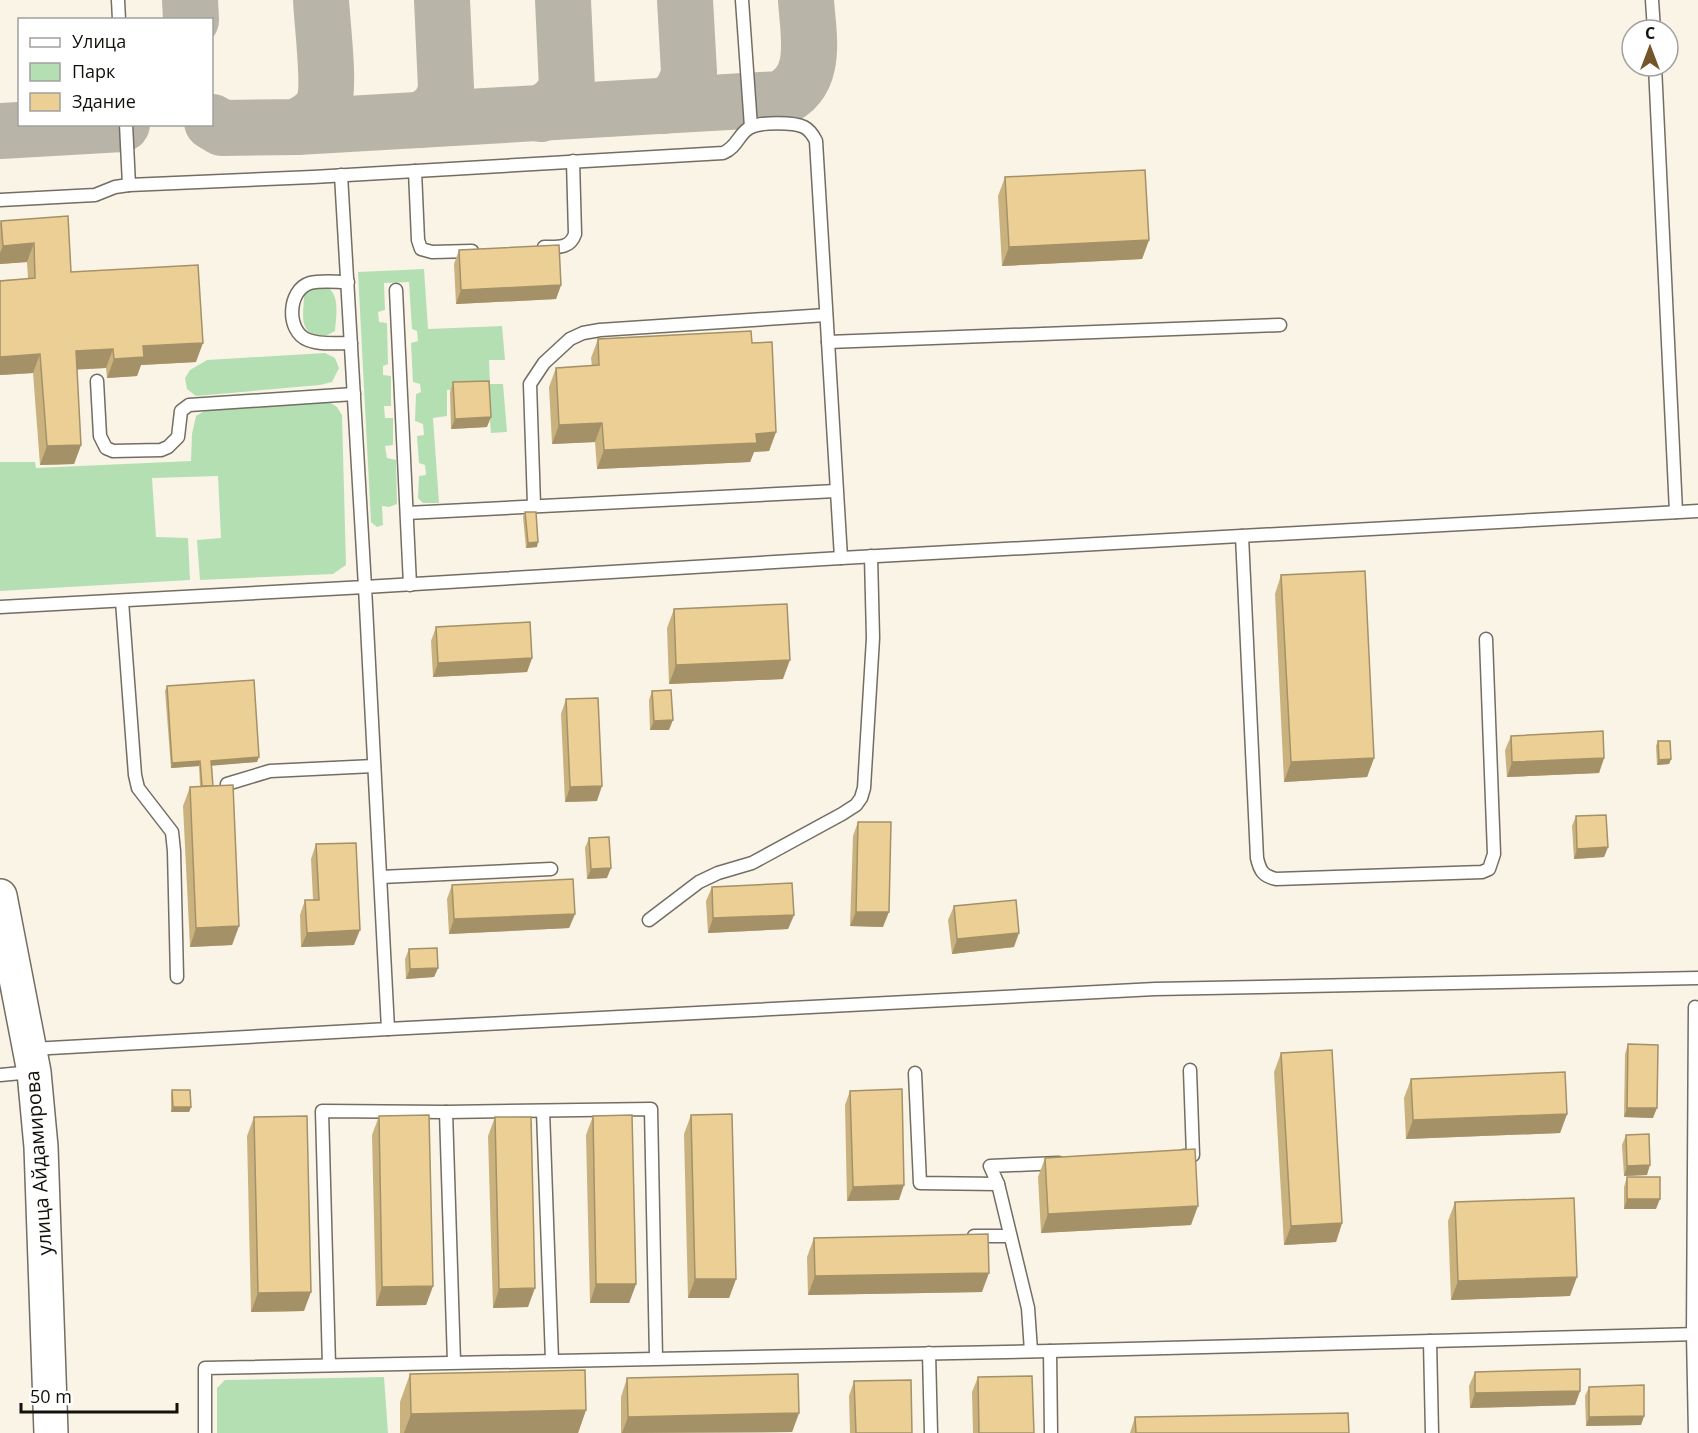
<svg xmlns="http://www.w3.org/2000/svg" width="1698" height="1433" font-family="'Open Sans',sans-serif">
<rect width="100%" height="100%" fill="#faf4e6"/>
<g fill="#b4dfb3">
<polygon points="424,269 428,329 502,326 505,360 489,360 490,384 503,384 507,432 491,433 487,387 447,390 447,416 433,418 439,503 423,503 418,498 419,476 426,475 425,465 419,463 417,436 424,435 423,424 415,421 416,394 421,392 420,384 413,382 411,343 418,341 417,331 412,329 409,282 384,283 385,310 378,312 379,322 387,323 388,364 383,366 383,375 391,376 391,406 384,406 385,418 393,418 393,445 385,446 387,458 396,460 397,504 389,507 382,506 383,525 377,527 371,522 358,272"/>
<path d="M311,286c4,0 10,-1 14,1 16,4 11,32 10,44l-13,7c-25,-6 -18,-23 -18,-44z"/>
<polygon points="325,353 335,358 339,368 332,382 320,385 196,396 187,389 185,378 190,370 207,360"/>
<polygon points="326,400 337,407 342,415 346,565 333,574 200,580 197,540 221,538 218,476 152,478 156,537 188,538 190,580 0,591 0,462 35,462 36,468 191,461 192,434 196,416 210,408"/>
<polygon points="384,1377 388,1433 217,1433 217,1388 225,1380"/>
</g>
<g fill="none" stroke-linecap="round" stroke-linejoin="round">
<g stroke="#b8b4a8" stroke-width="56">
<polyline points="190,0 191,20"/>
<path d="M664,106c15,-7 22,-18 25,-34l-4,-72"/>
<path d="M541,114c13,-8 20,-14 26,-27l-4,-87"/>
<path d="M421,120c15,-8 22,-15 25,-32l-4,-88"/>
<path d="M212,122l10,6 75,-1 482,-28c41,-17 29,-64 27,-99"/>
<path d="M297,127c11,-6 23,-12 27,-25 6,-17 -2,-80 -3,-102"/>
<polyline points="0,131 122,124"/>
</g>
<defs>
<g id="lane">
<polyline points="118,0 119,20"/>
<polyline points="742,0 751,127"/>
<polyline points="1652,0 1654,30"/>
<polyline points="1655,66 1676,512"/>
<polyline points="126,124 129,185"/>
<polyline points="415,171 418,240 421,249 432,252 472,251"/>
<path d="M0,200l95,-5 20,-8 14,-2 184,-8 410,-24c15,-6 16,-21 28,-26 10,-5 43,-5 53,0 6,3 9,8 12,14l25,417"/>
<path d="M544,247c13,0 26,2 31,-13l-2,-73"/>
<path d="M348,282c-12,0 -27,-2 -38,1 -23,7 -24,49 -2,57 13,5 29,3 43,3"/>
<polyline points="396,290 410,585"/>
<polyline points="828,342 1280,325"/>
<polyline points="97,381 100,436 106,448 113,451 161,450 168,447 178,437 181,411 189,405 354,394"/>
<polyline points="534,505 530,384 544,363 570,339 583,333 600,330 826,315"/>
<polyline points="407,513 836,491"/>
<path d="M1242,536l15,322c3,13 6,18 19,21l206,-7 7,-3 5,-15 -8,-215"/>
<polyline points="122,601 135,775 138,788 172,832 174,851 177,977"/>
<polyline points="0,607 365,587 341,175"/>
<polyline points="227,784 270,771 374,766"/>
<polyline points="381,877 551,869"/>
<polyline points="649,920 699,882 718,873 752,863 842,814 856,805 861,798 864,788 873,638 871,556"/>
<polyline points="388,1029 1155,989 1698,978"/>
<polyline points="32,1049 388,1029 365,587 841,558 1698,511"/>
<polyline points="915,1073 920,1183 998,1184"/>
<polyline points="0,1075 32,1072"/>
<polyline points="543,1111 552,1360"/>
<polyline points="446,1112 454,1362"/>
<polyline points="1184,1156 1193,1155 1190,1070"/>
<polyline points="974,1236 1009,1236"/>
<polyline points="1430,1341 1432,1433"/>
<polyline points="1031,1351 1028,1308 998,1184 990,1166 1059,1163"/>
<polyline points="1050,1351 1051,1433"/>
<polyline points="929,1353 931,1433"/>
<polyline points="329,1365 322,1111 446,1112 651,1109 656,1358"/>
<polyline points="205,1433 205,1368 1050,1351 1698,1334"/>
<polyline points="1695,1433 1693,1334 1695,1007"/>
</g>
<polyline id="secondary" points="0,896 34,1072 41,1147 51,1433"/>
</defs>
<use href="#lane" stroke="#736d62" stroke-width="15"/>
<use href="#secondary" stroke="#736d62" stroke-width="36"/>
<use href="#lane" stroke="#fff" stroke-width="12"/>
<use href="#secondary" stroke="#fff" stroke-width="33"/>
</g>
<g fill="#cab27f">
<polygon points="1005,177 1149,240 1142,259 1002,266 998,196"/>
<polygon points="1,221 71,272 196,362 141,365 137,376 107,378 106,368 77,369 81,445 74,464 40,465 33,373 0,375 0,280 28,279 27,262 0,264 0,224"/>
<polygon points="459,250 561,285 556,299 456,304 454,264"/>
<polygon points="598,339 752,343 776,432 769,451 754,452 750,462 597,469 595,442 552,444 549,387 556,368 592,366 591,358"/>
<polygon points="453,382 487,427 451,429 450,392"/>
<polygon points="525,512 537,547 526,548 523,517"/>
<polygon points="1281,575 1374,758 1367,777 1284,782 1275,594"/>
<polygon points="674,609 783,679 669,684 667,628"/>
<polygon points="436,627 532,658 527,672 433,677 431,641"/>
<polygon points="167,686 257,762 212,765 213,786 239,926 232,945 190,947 183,806 190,787 200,786 199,766 171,768 165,691"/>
<polygon points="652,691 669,730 650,730 649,700"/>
<polygon points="566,699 597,801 565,802 561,714"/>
<polygon points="1511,736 1604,758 1599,773 1507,777 1505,750"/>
<polygon points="1658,741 1671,759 1669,764 1657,765 1656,746"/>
<polygon points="1576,816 1608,847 1604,857 1574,859 1572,826"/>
<polygon points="858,822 883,927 850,926 853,836"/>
<polygon points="589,838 607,878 587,879 585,848"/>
<polygon points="316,844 354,945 301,947 300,915 305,900 313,900 311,859"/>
<polygon points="452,885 575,914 569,928 449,934 447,899"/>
<polygon points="712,887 794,915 788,929 708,933 706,901"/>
<polygon points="954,906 1014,947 952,954 948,920"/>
<polygon points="409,949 438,968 434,977 406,979 405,959"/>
<polygon points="1628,1044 1653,1118 1624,1117 1625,1054"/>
<polygon points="1281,1053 1342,1223 1336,1242 1284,1245 1274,1072"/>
<polygon points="1411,1079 1567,1114 1560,1133 1406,1139 1404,1098"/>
<polygon points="172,1090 191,1107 189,1112 171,1112 171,1095"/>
<polygon points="850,1091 899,1200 847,1201 845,1105"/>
<polygon points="691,1115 736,1279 729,1298 688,1298 684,1134"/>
<polygon points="379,1116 433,1286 426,1305 376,1306 372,1135"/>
<polygon points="593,1116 636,1284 629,1303 590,1303 586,1135"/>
<polygon points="254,1117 304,1311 251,1312 247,1136"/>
<polygon points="495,1117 528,1307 493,1308 488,1136"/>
<polygon points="1626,1135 1647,1175 1624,1176 1622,1145"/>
<polygon points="1045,1158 1191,1225 1041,1233 1038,1177"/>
<polygon points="1627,1177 1656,1209 1624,1209 1624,1187"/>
<polygon points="1455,1202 1570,1296 1451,1300 1448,1221"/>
<polygon points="814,1238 982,1292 808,1295 807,1257"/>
<polygon points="1475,1372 1580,1391 1575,1405 1470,1408 1469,1386"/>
<polygon points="410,1374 586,1410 578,1433 400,1433 400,1402"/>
<polygon points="978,1377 1034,1433 973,1433 972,1392"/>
<polygon points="627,1378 799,1413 792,1432 621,1433 621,1397"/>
<polygon points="854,1381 912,1433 850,1433 849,1396"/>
<polygon points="1589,1387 1644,1416 1641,1425 1586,1426 1585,1396"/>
<polygon points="1135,1417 1349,1433 1130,1433"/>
</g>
<g fill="#a49168">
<polygon points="1149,240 1142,259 1002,266 1009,247"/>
<polygon points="34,243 27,262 0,264 0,253 3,246"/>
<polygon points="561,285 556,299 456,304 461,290"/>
<polygon points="203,343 196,362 141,365 137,376 107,378 114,359 143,346"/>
<polygon points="113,349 106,368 70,370 76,351"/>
<polygon points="40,354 33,373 0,375 0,357"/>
<polygon points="491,417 487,427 451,429 455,419"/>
<polygon points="602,423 595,442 552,444 559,425"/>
<polygon points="776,432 769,451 754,452 750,462 597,469 604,450 756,434"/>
<polygon points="81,445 74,464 40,465 47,446"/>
<polygon points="538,542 537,547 526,548 528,543"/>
<polygon points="532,658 527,672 433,677 438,663"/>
<polygon points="790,660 783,679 669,684 676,665"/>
<polygon points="673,720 669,730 650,730 654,721"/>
<polygon points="259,757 257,762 209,766 211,761"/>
<polygon points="1374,758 1367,777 1284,782 1291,762"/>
<polygon points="1604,758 1599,773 1507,777 1512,762"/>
<polygon points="1671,759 1669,764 1657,765 1659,760"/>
<polygon points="200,761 199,766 171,768 172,763"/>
<polygon points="602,786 597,801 565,802 570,787"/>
<polygon points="1608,847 1604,857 1574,859 1577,849"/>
<polygon points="611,868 607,878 587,879 591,869"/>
<polygon points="856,912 889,912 883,927 850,926"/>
<polygon points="575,914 569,928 449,934 454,919"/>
<polygon points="794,915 788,929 708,933 713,918"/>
<polygon points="239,926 232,945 190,947 196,928"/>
<polygon points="360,930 354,945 301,947 307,933"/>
<polygon points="1019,933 1014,947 952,954 957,939"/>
<polygon points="438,968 434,977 406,979 410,969"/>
<polygon points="173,1107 191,1107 189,1112 171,1112"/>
<polygon points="1627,1108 1657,1108 1653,1118 1624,1117"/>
<polygon points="1567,1114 1560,1133 1406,1139 1413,1120"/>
<polygon points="1650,1165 1647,1175 1624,1176 1627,1166"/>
<polygon points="904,1185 899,1200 847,1201 853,1187"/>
<polygon points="1627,1199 1660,1199 1656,1209 1624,1209"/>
<polygon points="1198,1206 1191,1225 1041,1233 1048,1214"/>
<polygon points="1342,1223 1336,1242 1284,1245 1291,1226"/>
<polygon points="989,1273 982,1292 808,1295 815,1276"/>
<polygon points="1577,1277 1570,1296 1451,1300 1458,1281"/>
<polygon points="695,1279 736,1279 729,1298 688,1298"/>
<polygon points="596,1284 636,1284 629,1303 590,1303"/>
<polygon points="433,1286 426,1305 376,1306 382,1287"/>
<polygon points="535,1288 528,1307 493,1308 499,1289"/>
<polygon points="311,1292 304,1311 251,1312 258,1293"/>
<polygon points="1580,1391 1575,1405 1470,1408 1475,1393"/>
<polygon points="586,1410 578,1433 404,1433 411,1414"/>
<polygon points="799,1413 792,1432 622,1433 628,1417"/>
<polygon points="1644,1416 1641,1425 1586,1426 1589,1417"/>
</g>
<g fill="#ebcf94" stroke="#a49168" stroke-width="1.5">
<polygon points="1145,170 1149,240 1009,247 1005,177"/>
<polygon points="68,216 71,272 198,265 203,343 143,346 144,357 114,359 113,349 76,351 81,445 47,446 40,354 0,357 0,281 35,278 34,243 3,246 1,221"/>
<polygon points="559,245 561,285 461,290 459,250"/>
<polygon points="751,331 752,343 772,342 776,432 756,434 757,443 604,450 602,423 559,425 556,368 599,365 598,339"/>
<polygon points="489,381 491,417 455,419 453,382"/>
<polygon points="525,512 536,512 538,542 528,543"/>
<polygon points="1365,571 1374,758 1291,762 1281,575"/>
<polygon points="787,604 790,660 676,665 674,609"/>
<polygon points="530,622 532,658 438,663 436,627"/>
<polygon points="254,680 259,757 211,761 213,786 202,786 200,761 172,763 167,686"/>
<polygon points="671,690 673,720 654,721 652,691"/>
<polygon points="598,698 602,786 570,787 566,699"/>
<polygon points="1603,731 1604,758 1512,762 1511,736"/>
<polygon points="1658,741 1670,741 1671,759 1659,760"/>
<polygon points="233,785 239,926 196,928 190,787"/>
<polygon points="1606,815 1608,847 1577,849 1576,816"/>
<polygon points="858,822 891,822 889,912 856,912"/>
<polygon points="609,837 611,868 591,869 589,838"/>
<polygon points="356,843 360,930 307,933 305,900 319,900 316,844"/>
<polygon points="573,879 575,914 454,919 452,885"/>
<polygon points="792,883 794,915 713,918 712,887"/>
<polygon points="1016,900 1019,933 957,939 954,906"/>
<polygon points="437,948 438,968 410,969 409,949"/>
<polygon points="1628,1044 1658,1045 1657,1108 1627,1108"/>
<polygon points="1332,1050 1342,1223 1291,1226 1281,1053"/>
<polygon points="1565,1072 1567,1114 1413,1120 1411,1079"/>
<polygon points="902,1089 904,1185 853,1187 850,1091"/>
<polygon points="172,1090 190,1090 191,1107 173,1107"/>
<polygon points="732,1114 736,1279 695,1279 691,1115"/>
<polygon points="429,1115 433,1286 382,1287 379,1116"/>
<polygon points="632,1115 636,1284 596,1284 593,1116"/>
<polygon points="307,1116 311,1292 258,1293 254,1117"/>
<polygon points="495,1117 531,1117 535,1288 499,1289"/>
<polygon points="1649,1134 1650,1165 1627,1166 1626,1135"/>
<polygon points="1195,1149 1198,1206 1048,1214 1045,1158"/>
<rect x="1627" y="1177" width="33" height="22"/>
<polygon points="1574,1198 1577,1277 1458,1281 1455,1202"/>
<polygon points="988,1234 989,1273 815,1276 814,1238"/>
<polygon points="1580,1369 1580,1391 1475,1393 1475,1372"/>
<polygon points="585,1370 586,1410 411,1414 410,1374"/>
<polygon points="798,1374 799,1413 628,1417 627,1378"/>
<polygon points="1032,1376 1034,1433 979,1433 978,1377"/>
<polygon points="911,1380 912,1433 856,1433 854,1381"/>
<polygon points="1644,1385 1644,1416 1589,1417 1589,1387"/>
<polygon points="1348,1413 1349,1433 1136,1433 1135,1417"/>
</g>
<g text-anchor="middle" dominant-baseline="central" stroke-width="4.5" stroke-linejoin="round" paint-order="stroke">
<g font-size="20" fill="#13110c" stroke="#fff">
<text transform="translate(38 1163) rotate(-94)">улица Айдамирова</text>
</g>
</g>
<rect x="18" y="18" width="195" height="108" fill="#ffffff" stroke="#a1a09e" stroke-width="1.5"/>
<rect x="30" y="38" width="30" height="9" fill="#ffffff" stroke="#a1a09e" stroke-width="1.5"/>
<text x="72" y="48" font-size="18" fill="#13110c">Улица</text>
<rect x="30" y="63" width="30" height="18" fill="#b4dfb3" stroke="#a1a09e" stroke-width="1.5"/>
<text x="72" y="78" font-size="18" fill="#13110c">Парк</text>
<rect x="30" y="93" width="30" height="18" fill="#ebcf94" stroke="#a1a09e" stroke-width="1.5"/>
<text x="72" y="108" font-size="18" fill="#13110c">Здание</text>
<g transform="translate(1650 48)"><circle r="28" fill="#ffffff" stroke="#a1a09e" stroke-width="1.5"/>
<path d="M0-4.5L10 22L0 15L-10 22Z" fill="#74552a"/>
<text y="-9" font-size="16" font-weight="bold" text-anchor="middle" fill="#13110c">С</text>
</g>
<path d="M21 1403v9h156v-9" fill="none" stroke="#13110c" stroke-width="3"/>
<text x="30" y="1403" font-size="18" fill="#13110c" stroke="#ffffff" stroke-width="4.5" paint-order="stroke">50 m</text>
</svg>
